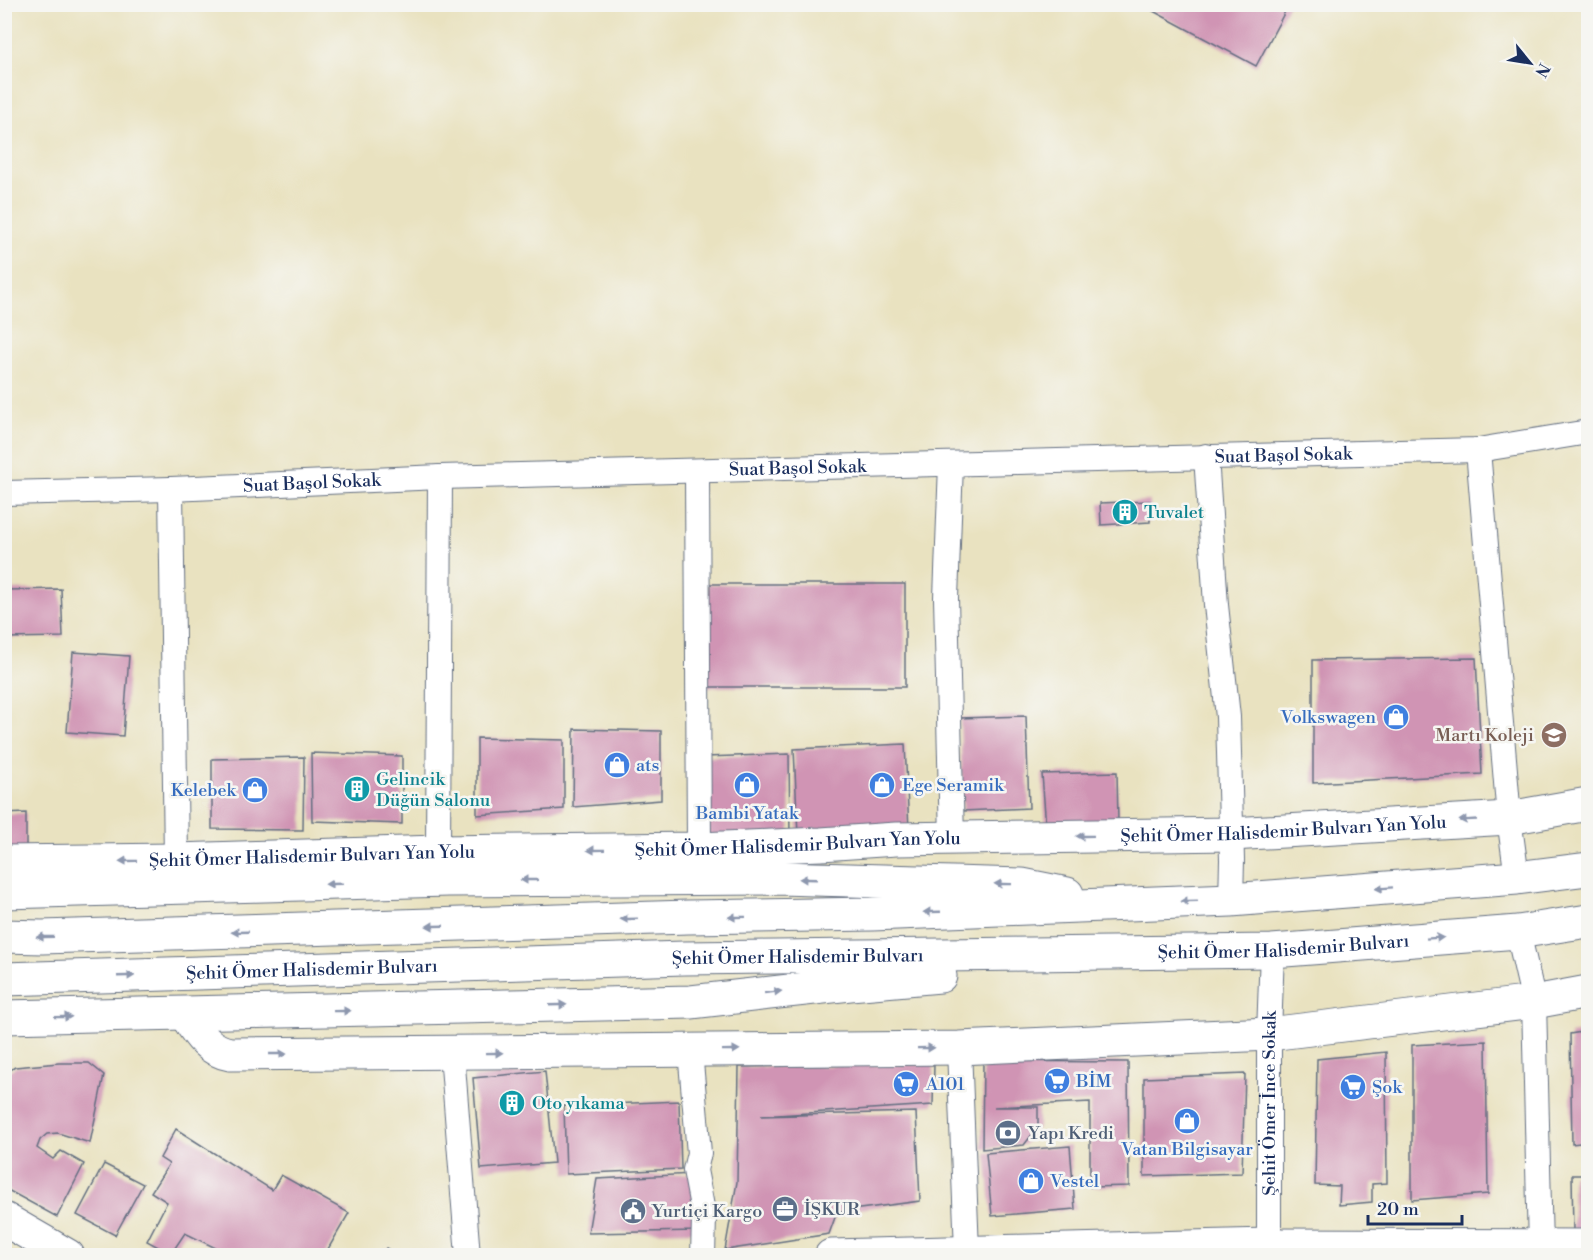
<svg xmlns="http://www.w3.org/2000/svg" width="1593" height="1260" font-family="'Libre Bodoni',serif">
<rect width="100%" height="100%" fill="#f6f6f2"/>
<filter id="ink" filterUnits="userSpaceOnUse"><feTurbulence type="fractalNoise" baseFrequency=".0167" numOctaves="2"/><feDisplacementMap in="SourceGraphic" scale="12" xChannelSelector="R" yChannelSelector="G"/><feConvolveMatrix kernelMatrix="1 2 1 2 8 2 1 2 1" color-interpolation-filters="sRGB"/></filter>
<filter id="wash" filterUnits="userSpaceOnUse"><feTurbulence type="fractalNoise" baseFrequency=".008" numOctaves="4" result="noise"/><feDisplacementMap in="SourceGraphic" scale="24" xChannelSelector="R" yChannelSelector="G"/><feGaussianBlur stdDeviation="1.35" result="paint"/><feColorMatrix in="noise" values="0 0 0 0 0 0 0 0 0 0 0 0 0 0 0 0 0 1.4 0 .05"/><feComposite in="paint" operator="in"/></filter>
<g filter="url(#wash)">
<rect width="100%" height="100%" fill="#e9e2c0"/>
<g id="blocks">
<g fill="#d094b4">
<polygon points="1140,4 1289,4 1256,66"/>
<polygon points="1150,501 1150,522 1101,525 1100,503"/>
<polygon points="708,584 905,584 905,687 707,687"/>
<polygon points="61,589 63,637 4,638 4,590"/>
<polygon points="73,652 129,656 123,736 67,732"/>
<polygon points="1476,658 1482,774 1313,783 1313,660"/>
<polygon points="1026,716 1029,808 963,811 960,718"/>
<polygon points="574,729 661,731 661,800 573,807"/>
<polygon points="477,738 564,740 564,809 477,815"/>
<polygon points="905,744 909,830 798,835 794,749"/>
<polygon points="311,753 402,756 402,824 312,821"/>
<polygon points="789,754 790,837 708,840 705,757"/>
<polygon points="304,757 303,830 212,829 212,759"/>
<polygon points="1117,772 1118,823 1046,827 1042,774"/>
<polygon points="26,813 26,862 4,862 4,814"/>
<polygon points="1588,1031 1588,1131 1586,1131 1588,1135 1588,1142 1572,1144 1570,1034"/>
<polygon points="1486,1041 1488,1194 1412,1200 1412,1045"/>
<polygon points="1386,1052 1387,1183 1372,1184 1372,1202 1339,1205 1340,1186 1315,1185 1317,1059"/>
<polygon points="983,1061 1128,1062 1129,1186 1090,1187 1090,1102 994,1107 1038,1107 1038,1127 1024,1145 982,1149"/>
<polygon points="59,1063 89,1063 104,1075 90,1143 58,1133 47,1134 40,1140 37,1148 53,1159 61,1151 84,1164 57,1217 4,1188 4,1074 15,1067"/>
<polygon points="934,1064 933,1105 761,1116 916,1112 920,1201 837,1212 829,1234 725,1250 737,1182 739,1067"/>
<polygon points="545,1071 554,1163 481,1169 473,1078"/>
<polygon points="1245,1074 1242,1173 1144,1176 1144,1078"/>
<polygon points="679,1101 681,1169 566,1174 564,1106"/>
<polygon points="176,1129 272,1190 281,1175 349,1213 324,1256 232,1256 185,1233 171,1254 147,1241 167,1202 151,1192 169,1164 160,1158"/>
<polygon points="1070,1146 1075,1209 992,1216 986,1153"/>
<polygon points="104,1164 143,1184 115,1235 77,1215"/>
<polygon points="693,1174 698,1231 588,1233 597,1179"/>
<polygon points="1572,1175 1588,1175 1588,1232 1573,1232"/>
<polygon points="386,1248 399,1256 382,1256"/>
</g>
</g>
</g>
<g filter="url(#ink)">
<use href="#blocks" fill-opacity="0" stroke="#636e80" stroke-width="1.5"/>
<g fill="none" stroke-linecap="round" stroke-linejoin="round">
<defs>
<g id="street">
<polyline points="1478,450 1509,818 1517,878"/>
<polyline points="1206,456 1216,605 1228,717 1232,860 1231,900"/>
<polyline points="951,464 946,598 952,839"/>
<polyline points="697,471 699,849"/>
<polyline points="171,489 176,860"/>
<path id="s1" d="M4,493l167,-4 269,-12 1038,-27 110,-18"/>
<polyline points="438,852 440,477"/>
<polyline points="1518,932 1534,1002 1540,1247 1551,1255"/>
<polyline points="959,1048 967,1251"/>
<polyline points="690,1051 699,1153 695,1170 704,1217 703,1256"/>
<polyline points="452,1053 468,1256"/>
<path id="s2" d="M1271,1256l-2,-11v-211l3,-83"/>
</g>
<g id="secondary">
<path id="s3" d="M4,862l172,-2 262,-8 261,-3 122,-5 75,-5 335,-5 278,-16 79,-14"/>
<path d="M186,1015c11,17 21,35 44,39l729,-6 310,-14 265,-32 54,-10"/>
<polyline points="831,1256 1269,1245 1588,1246"/>
</g>
<g id="primary">
<polyline points="4,892 448,880 780,878 1022,885 1067,894"/>
<polyline points="4,936 42,937 688,917 872,914 1231,900 1517,878 1588,869"/>
<path id="s4" d="M4,979l680,-21 588,-7 246,-19 70,-11"/>
<polyline points="4,1017 691,1002 850,984 940,976"/>
<polyline points="4,1219 68,1256"/>
</g>
</defs>
<use href="#street" stroke="#636e80" stroke-width="26"/>
<use href="#secondary" stroke="#636e80" stroke-width="35"/>
<use href="#primary" stroke="#636e80" stroke-width="35"/>
<use href="#street" stroke="#fff" stroke-width="24"/>
<use href="#secondary" stroke="#fff" stroke-width="33"/>
<use href="#primary" stroke="#fff" stroke-width="33"/>
</g>
<defs><path id="oneway-solid" d="M-6-.8H1V-3.2L6.5 0L1 3.2V.8H-6Z" transform="scale(1.5)"/></defs>
<g fill="#8d97ae">
<use href="#oneway-solid" transform="translate(1468 820) rotate(177)"/>
<use href="#oneway-solid" transform="translate(1085 836) rotate(179)"/>
<use href="#oneway-solid" transform="translate(596 850) rotate(179)"/>
<use href="#oneway-solid" transform="translate(128 861) rotate(179)"/>
<use href="#oneway-solid" transform="translate(808 879) rotate(-178)"/>
<use href="#oneway-solid" transform="translate(529 880) rotate(180)"/>
<use href="#oneway-solid" transform="translate(334 884) rotate(178)"/>
<use href="#oneway-solid" transform="translate(1003 884) rotate(-179)"/>
<use href="#oneway-solid" transform="translate(1384 888) rotate(176)"/>
<use href="#oneway-solid" transform="translate(1189 901) rotate(178)"/>
<use href="#oneway-solid" transform="translate(932 912) rotate(178)"/>
<use href="#oneway-solid" transform="translate(737 917) rotate(179)"/>
<use href="#oneway-solid" transform="translate(629 919) rotate(178)"/>
<use href="#oneway-solid" transform="translate(435 926) rotate(178)"/>
<use href="#oneway-solid" transform="translate(240 932) rotate(178)"/>
<use href="#oneway-solid" transform="translate(45 937) rotate(179)"/>
<use href="#oneway-solid" transform="translate(1435 938) rotate(-4)"/>
<use href="#oneway-solid" transform="translate(126 976) rotate(-2)"/>
<use href="#oneway-solid" transform="translate(773 992) rotate(-6)"/>
<use href="#oneway-solid" transform="translate(558 1005) rotate(-2)"/>
<use href="#oneway-solid" transform="translate(342 1011) rotate(-1)"/>
<use href="#oneway-solid" transform="translate(63 1017) rotate(-1)"/>
<use href="#oneway-solid" transform="translate(926 1048) rotate(-1)"/>
<use href="#oneway-solid" transform="translate(731 1050) rotate(-1)"/>
<use href="#oneway-solid" transform="translate(494 1053) rotate(-1)"/>
<use href="#oneway-solid" transform="translate(278 1054)"/>
</g>
</g>
<defs>
<symbol id="building-disc" viewBox="-11 -11 22 22"><circle r="9.5" fill="#0f9aa8" stroke="#f6f6f2"/><path d="M-4-6H4V6H1V3H-1V6H-4ZM-2.5-4.3h1.7v1.8h-1.7ZM.8-4.3h1.7v1.8H.8ZM-2.5-1h1.7V.8h-1.7ZM.8-1h1.7V.8H.8Z" fill="#fff"/></symbol>
<symbol id="shop-disc" viewBox="-11 -11 22 22"><circle r="9.5" fill="#3f7fe0" stroke="#f6f6f2"/><path d="M-5-2.5h2.3a2.7 3.5 0 0 1 5.4 0H5L5.5 6h-11ZM-1.5-2.5h3a1.5 2.3 0 0 0-3 0Z" fill="#fff"/></symbol>
<symbol id="school-disc" viewBox="-11 -11 22 22"><circle r="9.5" fill="#8d6e63" stroke="#f6f6f2"/><path d="M0-5L7-2L0 1L-7-2ZM-4 1L0 2.5L4 1V4Q0 6-4 4Z" fill="#fff"/></symbol>
<symbol id="supermarket-disc" viewBox="-11 -11 22 22"><circle r="9.5" fill="#3f7fe0" stroke="#f6f6f2"/><path d="M-6-5.5h2.5l.6 2H6L4.5 2H-2.5L-4.4-4H-6ZM-1.5 3.2a1.3 1.3 0 1 0 .1 0ZM3 3.2a1.3 1.3 0 1 0 .1 0Z" fill="#fff"/></symbol>
<symbol id="bank-disc" viewBox="-11 -11 22 22"><circle r="9.5" fill="#5c6f8a" stroke="#f6f6f2"/><path d="M-6-4H6V4H-6ZM0-2.3a2.3 2.3 0 1 0 0 4.6a2.3 2.3 0 1 0 0-4.6Z" fill="#fff"/></symbol>
<symbol id="office-disc" viewBox="-11 -11 22 22"><circle r="9.5" fill="#5c6f8a" stroke="#f6f6f2"/><path d="M-6-3h4V-5.5h4V-3h4V5H-6ZM-1-4.5V-3h2v-1.5ZM-6 0V1H6V0Z" fill="#fff"/></symbol>
<symbol id="civic-disc" viewBox="-11 -11 22 22"><circle r="9.5" fill="#5c6f8a" stroke="#f6f6f2"/><path d="M-.6-6.5H3V-4.5H.6V-3L4-1V1h2V6H-6V1h2V-1L-.6-3ZM-1.2 2.5V6h2.4V2.5Z" fill="#fff"/></symbol>
</defs>
<g fill-rule="evenodd">
<use href="#building-disc" x="1110" y="497" width="30" height="30"/>
<use href="#shop-disc" x="1381" y="702" width="30" height="30"/>
<use href="#school-disc" x="1539" y="720" width="30" height="30"/>
<use href="#shop-disc" x="602" y="750" width="30" height="30"/>
<use href="#shop-disc" x="732" y="770" width="30" height="30"/>
<use href="#shop-disc" x="867" y="770" width="30" height="30"/>
<use href="#building-disc" x="342" y="774" width="30" height="30"/>
<use href="#shop-disc" x="240" y="775" width="30" height="30"/>
<use href="#supermarket-disc" x="1042" y="1066" width="30" height="30"/>
<use href="#supermarket-disc" x="891" y="1069" width="30" height="30"/>
<use href="#supermarket-disc" x="1338" y="1072" width="30" height="30"/>
<use href="#building-disc" x="497" y="1088" width="30" height="30"/>
<use href="#shop-disc" x="1172" y="1106" width="30" height="30"/>
<use href="#bank-disc" x="993" y="1118" width="30" height="30"/>
<use href="#shop-disc" x="1016" y="1166" width="30" height="30"/>
<use href="#office-disc" x="770" y="1194" width="30" height="30"/>
<use href="#civic-disc" x="618" y="1196" width="30" height="30"/>
</g>
<g text-anchor="middle" dominant-baseline="central" stroke-width="5" stroke-linejoin="round" paint-order="stroke">
<g font-size="18" fill="#1b2f5e" stroke="#f6f6f2">
<text stroke="none"><textPath href="#s1" startOffset="1280">Suat Başol Sokak</textPath></text>
<text stroke="none"><textPath href="#s1" startOffset="794">Suat Başol Sokak</textPath></text>
<text stroke="none"><textPath href="#s1" startOffset="308">Suat Başol Sokak</textPath></text>
<text stroke="none"><textPath href="#s3" startOffset="1280">Şehit Ömer Halisdemir Bulvarı Yan Yolu</textPath></text>
<text stroke="none"><textPath href="#s3" startOffset="794">Şehit Ömer Halisdemir Bulvarı Yan Yolu</textPath></text>
<text stroke="none"><textPath href="#s3" startOffset="308">Şehit Ömer Halisdemir Bulvarı Yan Yolu</textPath></text>
<text stroke="none"><textPath href="#s4" startOffset="1280">Şehit Ömer Halisdemir Bulvarı</textPath></text>
<text stroke="none"><textPath href="#s4" startOffset="794">Şehit Ömer Halisdemir Bulvarı</textPath></text>
<text stroke="none"><textPath href="#s4" startOffset="308">Şehit Ömer Halisdemir Bulvarı</textPath></text>
<text stroke="none"><textPath href="#s2" startOffset="153">Şehit Ömer İnce Sokak</textPath></text>
</g>
<g font-size="18" fill="#0d838f" stroke="#f6f6f2" text-anchor="start">
<text x="1144" y="512">Tuvalet</text>
<text x="376" y="779">Gelincik<tspan x="376" dy="21">Düğün Salonu</tspan></text>
<text x="532" y="1103">Oto yıkama</text>
</g>
<g font-size="18" fill="#366cbe" stroke="#f6f6f2" text-anchor="start">
<text x="1376" y="717" text-anchor="end">Volkswagen</text>
<text x="636" y="765">ats</text>
<text x="902" y="785">Ege Seramik</text>
<text x="236" y="790" text-anchor="end">Kelebek</text>
<text x="747" y="813" text-anchor="middle">Bambi Yatak</text>
<text x="1076" y="1081">BİM</text>
<text x="926" y="1084">A101</text>
<text x="1372" y="1087">Şok</text>
<text x="1187" y="1149" text-anchor="middle">Vatan Bilgisayar</text>
<text x="1050" y="1181">Vestel</text>
</g>
<g font-size="18" fill="#785e54" stroke="#f6f6f2" text-anchor="end">
<text x="1534" y="735">Martı Koleji</text>
</g>
<g font-size="18" fill="#4e5e75" stroke="#f6f6f2" text-anchor="start">
<text x="1028" y="1133">Yapı Kredi</text>
<text x="804" y="1209">İŞKUR</text>
<text x="652" y="1211">Yurtiçi Kargo</text>
</g>
</g>
<rect width="1593" height="1260" fill="none" stroke="#f6f6f2" stroke-width="24"/>
<g transform="translate(1530 63) rotate(120)" stroke="#f6f6f2" stroke-width="4.5" paint-order="stroke">
<path d="M0-4.5L10 22L0 15L-10 22Z" fill="#1b2f5e"/>
<text y="-9" font-size="16" font-weight="bold" text-anchor="middle" fill="#1b2f5e">N</text>
</g>
<path d="M1368 1215v9h94v-9" fill="none" stroke="#1b2f5e" stroke-width="3"/>
<text x="1377" y="1215" font-size="18" fill="#1b2f5e" stroke="#f6f6f2" stroke-width="4.5" paint-order="stroke">20 m</text>
</svg>
